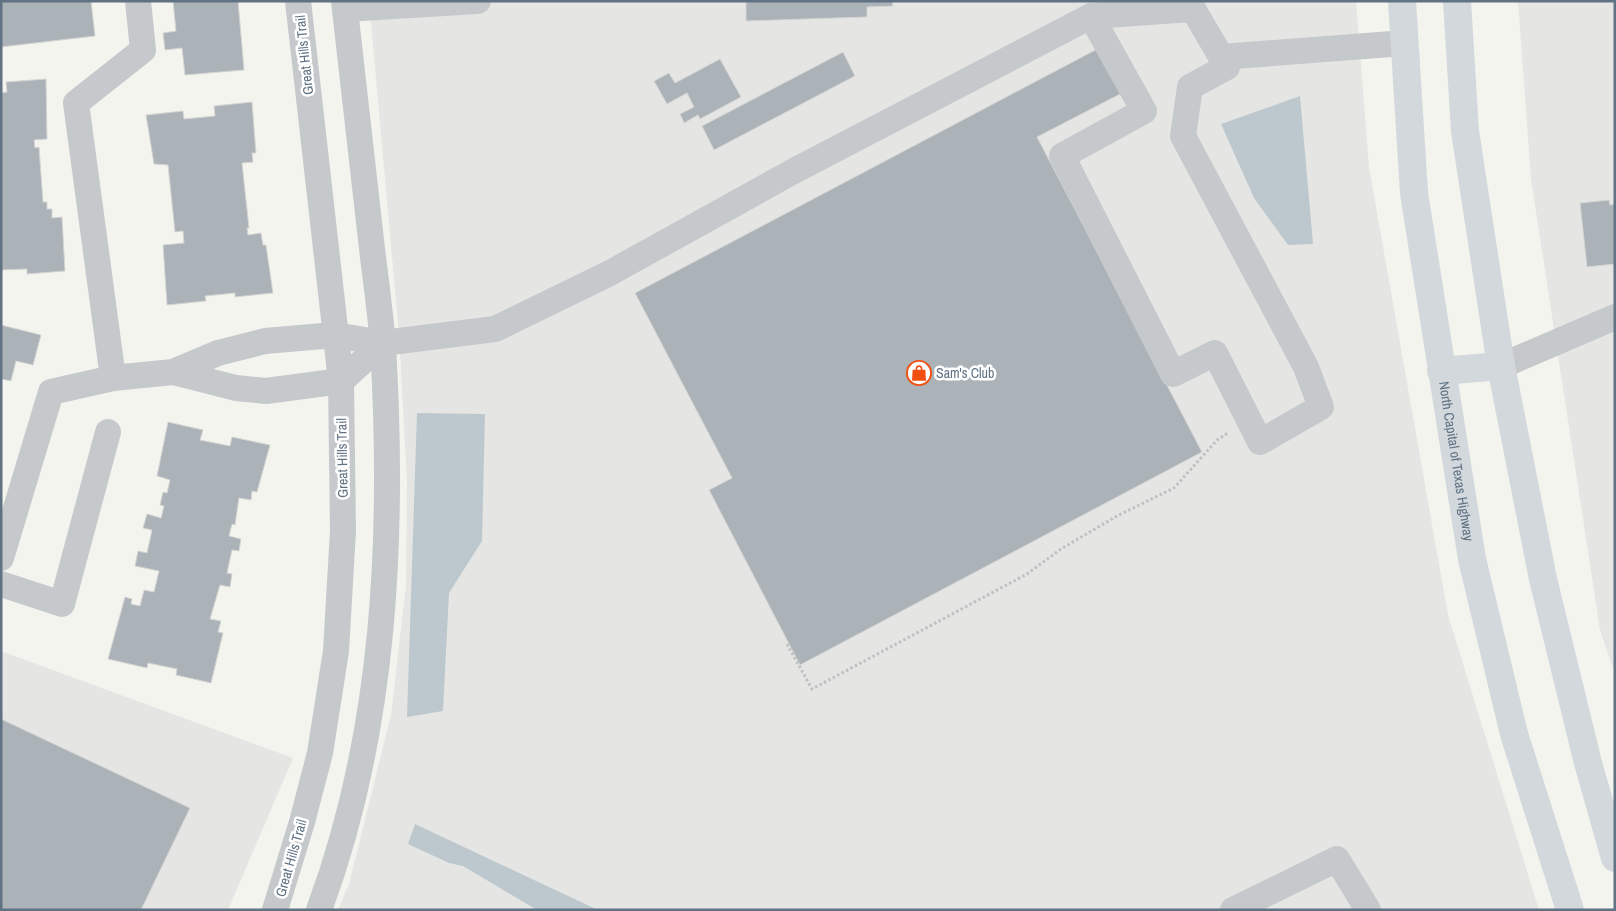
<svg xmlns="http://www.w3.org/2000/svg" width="1616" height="911" font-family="'Archivo Narrow',sans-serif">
<rect width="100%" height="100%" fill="#f4f4ef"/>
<g fill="#e5e6e3">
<polygon points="369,1 1356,1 1369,167 1448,615 1539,910 338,910 349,884 391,715 406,585 407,481 399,335"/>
<polygon points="1518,1 1615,1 1615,674 1600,630 1531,179"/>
<polygon points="1,651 293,758 228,910 1,910"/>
</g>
<g fill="#bcc8cd">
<polygon points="1300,96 1313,244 1288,245 1254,198 1221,124"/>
<polygon points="417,413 485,414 482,541 449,593 443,711 407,717"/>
<polygon points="415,824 598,910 537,910 463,866 449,863 408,844"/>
</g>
<g fill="#abb3b8" stroke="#d5d5d3">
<polygon points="1,1 91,1 95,36 1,47"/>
<polygon points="173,1 238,1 244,70 185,75 182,48 165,50 163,33 176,31"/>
<polygon points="746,1 892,1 893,6 867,7 867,17 746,21"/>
<polygon points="1101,47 1124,92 1037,137 1202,452 800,665 709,490 732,478 635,293"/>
<polygon points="843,52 855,76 714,150 702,126"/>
<polygon points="720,59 741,97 700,119 698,115 684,123 680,114 694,107 687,93 667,104 654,81 669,73 675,83"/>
<polygon points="46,79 47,139 34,140 35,148 39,147 43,202 47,202 47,209 52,209 52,218 62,217 65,271 27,274 27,269 1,270 1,93 7,92 6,82"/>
<polygon points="252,102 256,153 252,153 253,162 242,163 249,228 247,228 248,235 261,233 263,245 266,245 273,293 235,297 235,293 205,296 206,301 167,305 163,245 184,243 183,231 175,232 168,165 154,164 146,115 183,111 184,119 215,116 214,106"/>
<polygon points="1609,200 1610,205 1615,204 1615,264 1587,267 1580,203"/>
<polygon points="1,325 41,335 33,365 16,361 11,381 1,379"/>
<polygon points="168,422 203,430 200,440 230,446 232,437 270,445 257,492 252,491 251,500 239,498 235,525 232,524 229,536 241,539 239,551 232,550 227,573 232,574 230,587 220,585 210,619 221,621 218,632 223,633 211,683 176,675 177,669 148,663 147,668 108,659 125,597 132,599 131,604 140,606 144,590 154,592 159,571 135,566 138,551 147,553 152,530 143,528 147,514 161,518 164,506 160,505 163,492 167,493 170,480 157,476"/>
<polygon points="1,719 190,808 141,910 1,910"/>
</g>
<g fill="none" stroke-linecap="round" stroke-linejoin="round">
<polyline stroke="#bec0c2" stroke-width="3" stroke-dasharray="2.5 2.5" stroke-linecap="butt" points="787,644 812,689 1027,574 1061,549 1117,516 1174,488 1217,440 1228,433"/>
<g stroke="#c6c9cc" stroke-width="26">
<polyline points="345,9 478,1"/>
<polygon points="1193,9 1227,67 1190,87 1183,136 1306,367 1321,407 1260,442 1215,353 1173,374 1062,156 1144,111 1091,16"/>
<polyline points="1221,57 1405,43"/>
<polyline points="1501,366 1615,317"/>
<polyline points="173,372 236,388 266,391 341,381 383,343"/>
<polyline points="113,378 76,103 143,50 138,1"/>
<polyline points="1,558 51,392 113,378 173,372 218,353 265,341 335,335 383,343 495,329 610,273 792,172 1091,16"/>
<polyline points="1,584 62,604 108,432"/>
<polyline points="275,910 302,822 320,753 336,651 343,531 341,381 298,1"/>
<path d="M319,910c67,-180 75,-376 64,-565 -3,-38 -9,-76 -13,-114 -9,-77 -17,-153 -26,-230"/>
<polyline points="1233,910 1337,859 1368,910"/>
</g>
<g stroke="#d2d8dc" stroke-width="28">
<path id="s1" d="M1402,1l12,192 58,366 42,175 56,176"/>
<polyline points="1457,1 1465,131 1501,366 1543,579 1588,763 1615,858"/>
<polyline points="1441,371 1501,366"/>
</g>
</g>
<defs>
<symbol id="shop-ring" viewBox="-11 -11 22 22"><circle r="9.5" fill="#fff" stroke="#f24f12" stroke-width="1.5"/><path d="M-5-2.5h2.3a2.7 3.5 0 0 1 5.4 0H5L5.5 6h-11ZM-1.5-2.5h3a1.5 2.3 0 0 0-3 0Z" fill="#f24f12"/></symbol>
</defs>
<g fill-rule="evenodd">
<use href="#shop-ring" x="905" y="359" width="28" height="28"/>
</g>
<g text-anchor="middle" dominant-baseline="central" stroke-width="5" stroke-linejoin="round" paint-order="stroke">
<g font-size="14" fill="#607283" stroke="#fff">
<text transform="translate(304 55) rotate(-96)">Great Hills Trail</text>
<text transform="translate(342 458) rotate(-91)">Great Hills Trail</text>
<text stroke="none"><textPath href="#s1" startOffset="464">North Capital of Texas Highway</textPath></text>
<text transform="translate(291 858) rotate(-74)">Great Hills Trail</text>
</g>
<g font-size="14" fill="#607283" stroke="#fff" text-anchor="start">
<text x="936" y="373">Sam's Club</text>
</g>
</g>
<rect width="1616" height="911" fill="none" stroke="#607283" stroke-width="5"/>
</svg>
